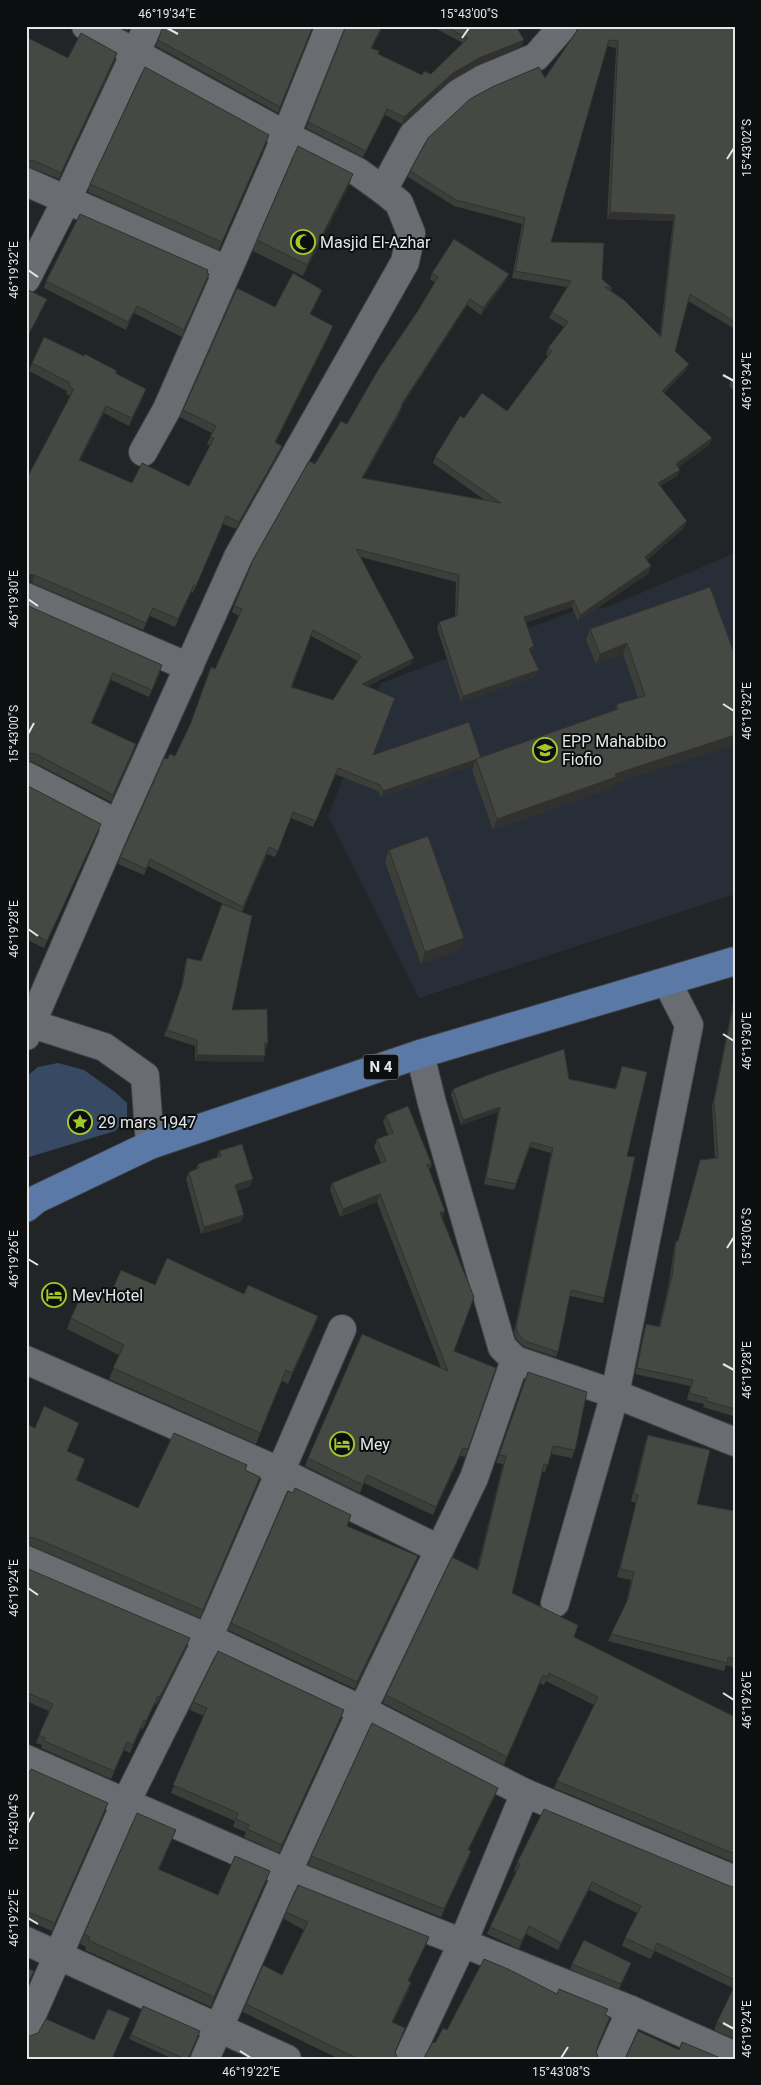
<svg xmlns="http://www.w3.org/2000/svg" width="761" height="2085" font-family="Roboto,sans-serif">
<rect width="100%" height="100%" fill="#222528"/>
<polygon fill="#282e37" points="735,553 735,894 419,998 328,816 381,683 577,610 608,607"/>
<polygon fill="#374963" points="58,1063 84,1070 115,1092 127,1103 127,1118 115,1131 26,1158 26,1077 38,1067"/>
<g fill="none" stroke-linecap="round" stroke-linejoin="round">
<defs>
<g id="street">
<polyline points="26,182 227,270"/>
<polyline points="383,190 413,135 441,109 459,93 483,79 536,57 563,26"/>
<polyline points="26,279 66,201 148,26"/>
<polyline points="143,452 167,409 276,160 330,26"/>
<polyline points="26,597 189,667"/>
<polyline points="26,776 118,824"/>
<polyline points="32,1024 104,1047 145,1076 150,1145"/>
<polyline points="26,1036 118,824 238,557 405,262 411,233 399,203 383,190 358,172 285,135 86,26"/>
<polyline points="420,1054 432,1103 502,1347 515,1360 615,1394 735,1442"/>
<polyline points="26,1360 279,1471 439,1549"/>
<polyline points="26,1560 208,1638 362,1710 525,1793 735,1880"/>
<polyline points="555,1603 615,1394 689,1025 667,982"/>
<polyline points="26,1759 287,1873 631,2010 735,2056"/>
<polyline points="26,1941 287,2059"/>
<polyline points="26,2028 126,1802 208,1638 342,1329"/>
<polyline points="205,2059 287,1873 362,1710 474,1478 515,1360"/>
<polyline points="408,2059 463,1942 525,1793"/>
<polyline points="609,2059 631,2010"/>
</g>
<polyline id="primary" points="26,1208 37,1199 150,1145 420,1054 735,961"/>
</defs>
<use href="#street" stroke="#404245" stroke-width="30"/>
<use href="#primary" stroke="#404245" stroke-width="30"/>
<use href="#street" stroke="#696c70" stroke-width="28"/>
<use href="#primary" stroke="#5b79a7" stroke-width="28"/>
</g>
<g fill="#3c3e3a" fill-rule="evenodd">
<polygon points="118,26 131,26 128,31"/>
<polygon points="163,26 313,26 278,113 156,46"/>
<polygon points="345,26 383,26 372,48 378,54 422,75 431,74 463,43 431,26 518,26 517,27 522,46 477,65 451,80 402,124 385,115 363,157 306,128 345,30"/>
<path d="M578,26h157v303l-47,-28 -13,50 11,19 -22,23 48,45 -3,7 -31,22 2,3 -3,6 -17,10 25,41 -38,33 2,13 -71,48 -6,-14 -46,15 5,30v1l6,23 -76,26 -24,-74 2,-6 16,-6 1,-34 -95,-25 50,107 -43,22 5,69 108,3 134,-48 2,-6 21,-6 -15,-44 -27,10 -10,-24 4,-11 120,-42 -98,201 -119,42 -21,-60 2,-5 -93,32 -3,-6 -43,-17 -22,53 -22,-9 -16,39 -8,-3 -25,58 -10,98 36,33 -2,6h-1l-2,13 -68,-1v-15l-31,-10 17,-48 4,-24 2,-6 14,3 28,-54 -81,-41 -4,9 -26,-11 2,-7 47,-98 8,-3 15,-31 25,-56 24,-53 -7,-4 2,-6 81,-142 32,-40 72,-115 16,-26 -5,-4 2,-6 74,7 -25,35 -14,-10 -65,101 -2,7 -37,65 123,23 -53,-38 2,-6 29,-39 43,-7 41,-55 -2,-1 2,-7 16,-21 -15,-9 3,-6 15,-25 -55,-9 10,-54 -68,-18 -46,-29 2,-6 135,-93 33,-48zM607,46l9,2 -9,171 66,2 -13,114 -49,-44 1,-3 -10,-9 -51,-37zM311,636l47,25 -25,39 -41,-13z"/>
<polygon points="26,37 68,58 115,60 59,179 32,168 26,167"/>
<polygon points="266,143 219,250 88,192 90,184"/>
<polygon points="349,185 303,276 253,251 257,240"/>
<polygon points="207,273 206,281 182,337 134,313 126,330 44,288 46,281"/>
<polygon points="26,289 44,306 28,336 26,335"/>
<polygon points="322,290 319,297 310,315 330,334 275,443 282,446 279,453 236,529 223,524 193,593 191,592 175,627 150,616 143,630 32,583 70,396 66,394 67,391 29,371 32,363 116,373 146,389 143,397 129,426 104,413 80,460 132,483 189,486 210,446 207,444 212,433 180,417 183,410 275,307"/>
<polygon points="735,377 735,392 729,386 731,380"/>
<polygon points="26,605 160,673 149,697 111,680 92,723 134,751 111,802 33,762 26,761"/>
<polygon points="26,785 101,824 44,948 26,939"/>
<polygon points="389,850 464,938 460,950 421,964 385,862"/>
<polygon points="735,997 735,1412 733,1416 703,1407 704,1404 687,1400 690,1386 635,1374 644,1330 646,1324 659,1326 669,1283 674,1248 676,1241 678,1241 700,1160 715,1158 712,1107 733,1003"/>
<polygon points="622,1066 627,1156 604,1298 603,1303 570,1296 558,1352 556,1357 523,1346 516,1339 514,1332 551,1153 530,1147 514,1190 484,1184 498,1112 461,1125 451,1095 453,1089 569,1079 615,1089"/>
<polygon points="386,1115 432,1165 429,1170 442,1218 454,1351 496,1368 465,1457 460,1456 433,1515 364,1483 360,1493 305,1466 308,1458 441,1368 377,1202 340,1217 330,1190 332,1183 381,1163 374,1147 377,1139 388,1135 383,1122"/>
<polygon points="219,1151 253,1179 250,1186 237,1191 241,1222 201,1234 186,1179 189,1172 196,1169 198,1164 217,1157"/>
<polygon points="155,1285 314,1327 288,1384 282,1381 256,1444 109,1379 119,1355 67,1329 71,1318 108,1300"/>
<polygon points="528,1372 575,1450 572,1458 551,1454 545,1472 542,1472 512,1593 574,1637 735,1717 735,1863 554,1788 557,1781 594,1705 546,1681 544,1685 540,1683 504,1765 383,1703 386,1695 477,1569 503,1464 496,1463"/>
<polygon points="26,1424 35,1428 76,1431 67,1451 85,1459 77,1480 138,1508 245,1470 260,1477 200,1618 32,1546 26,1545"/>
<polygon points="648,1435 697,1504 735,1511 735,1668 726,1665 724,1671 608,1641 626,1603 631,1580 617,1577 636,1503 631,1501 645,1443"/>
<polygon points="347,1526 415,1564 355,1689 228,1630 231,1623"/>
<polygon points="26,1568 187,1646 161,1697 156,1705 155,1704 143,1729 141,1728 130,1753 124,1750 111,1779 41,1748 42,1745 36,1743 49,1711 26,1701"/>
<polygon points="193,1702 341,1718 279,1853 244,1837 246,1832 233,1827 235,1821 171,1793 204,1716 190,1710"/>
<polygon points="26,1780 108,1803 52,1931 26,1920"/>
<polygon points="495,1796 468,1850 471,1851 468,1860 441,1917 308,1865 311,1856"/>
<polygon points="176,1830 159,1870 218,1895 270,1871 266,1881 211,2007 85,1950 86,1947 80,1944 84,1934"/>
<polygon points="517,1863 735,1887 735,2039 714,2030 717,2022 733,1988 655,1951 650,1959 622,1946 625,1938 637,1913 589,1890 558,1950 526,1934 519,1949 487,1934 490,1927 517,1872 514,1871"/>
<polygon points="286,1912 429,1937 426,1945 408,1981 409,1990 393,2022 395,2052 398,2059 339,2059 243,2012 246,2004 282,1975 304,1930 284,1919"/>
<polygon points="631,1963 619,1989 570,1969 572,1964"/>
<polygon points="143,2006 188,2059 173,2059 129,2039"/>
</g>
<g fill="#31322f">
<polygon points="382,26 383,26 369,54 371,48"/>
<polygon points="524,40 522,46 477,65 451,80 402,124 404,117 453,73 479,58"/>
<polygon points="117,53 115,60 59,179 61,173"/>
<polygon points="387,109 385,115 363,157"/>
<polygon points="269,135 266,143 219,250 222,242"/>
<polygon points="353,174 349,185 303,276 307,265"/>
<polygon points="610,212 675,215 673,221 607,219"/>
<polygon points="209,274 182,337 184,330"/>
<polygon points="509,274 506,280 481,315 483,308"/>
<polygon points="322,290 319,297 307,322 310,314"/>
<polygon points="470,299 467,305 398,412 401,405"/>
<polygon points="137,306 134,313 126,330 128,322"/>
<polygon points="333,326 330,334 272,450 275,442"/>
<polygon points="689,364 686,370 659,397 662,391"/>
<polygon points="146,389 143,397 129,426 132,418"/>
<polygon points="106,406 104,413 77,467 79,460"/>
<polygon points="402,406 400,413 360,484 362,478"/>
<polygon points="712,438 709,445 674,470 676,464"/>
<polygon points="282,446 279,453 236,529 239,522"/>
<polygon points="680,470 677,476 655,489 658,483"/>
<polygon points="687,521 685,527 643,564 645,557"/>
<polygon points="651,566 649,573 578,621 580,615"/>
<polygon points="26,574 34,575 32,583 26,582"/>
<polygon points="194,585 191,592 175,627 178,619"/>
<polygon points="574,600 572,607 522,624 524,617"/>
<polygon points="627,643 623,654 596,664 600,654"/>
<polygon points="534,646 531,652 527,655 529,649"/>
<polygon points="414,658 411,664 360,690 362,684"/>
<polygon points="539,670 537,676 461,702 463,696"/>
<polygon points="113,673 111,680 88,730 91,723"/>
<polygon points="735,735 735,745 613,784 612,788 493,830 497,819 615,774"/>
<polygon points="136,744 134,751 111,802 113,795"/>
<polygon points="476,759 474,765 381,797 383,791"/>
<polygon points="101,824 98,831 44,948 47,941"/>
<polygon points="464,938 460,950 421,964 425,952"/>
<polygon points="265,1043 268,1043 266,1049 263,1049"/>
<polygon points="197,1055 265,1056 263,1062 195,1061"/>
<polygon points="500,1107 498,1112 461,1125 463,1120"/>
<polygon points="253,1179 250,1186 233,1192 235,1185"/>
<polygon points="380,1194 377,1202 340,1217 343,1209"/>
<polygon points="445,1211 443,1218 440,1213"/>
<polygon points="244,1215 241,1222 201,1234 204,1227"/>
<polygon points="318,1316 314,1327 288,1384 292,1373"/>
<polygon points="463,1448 460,1456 433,1515 436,1507"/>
<polygon points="260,1477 257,1485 200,1618 203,1610"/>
<polygon points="418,1556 415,1564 355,1689 357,1682"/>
<polygon points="190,1638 187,1646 156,1705 159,1697"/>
<polygon points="543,1675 540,1683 504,1765 507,1757"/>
<polygon points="158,1696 155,1704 143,1729 146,1721"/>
<polygon points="344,1710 341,1718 279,1853 282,1845"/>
<polygon points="127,1742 124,1750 111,1779 114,1771"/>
<polygon points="498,1788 495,1796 465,1858 468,1850"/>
<polygon points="108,1803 105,1811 52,1931 55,1923"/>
<polygon points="176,1830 172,1840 154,1879 158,1869"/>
<polygon points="471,1851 468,1860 441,1917 444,1909"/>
<polygon points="270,1871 266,1881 211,2007 214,1997"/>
<polygon points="592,1882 589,1890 558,1950 561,1943"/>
<polygon points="529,1926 526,1934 519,1949 522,1941"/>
<polygon points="429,1937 426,1945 405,1988 408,1981"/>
<polygon points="411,1982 409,1990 389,2030 392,2022"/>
</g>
<g fill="#464843" stroke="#31322f" fill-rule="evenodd">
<polygon points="163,26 313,26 280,107 158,40"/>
<polygon points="346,26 382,26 371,48 379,51 378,54 422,75 424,71 431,74 468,38 445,26 516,26 524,40 479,58 453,73 404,117 387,109 366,151 308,122"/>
<path d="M580,26h155v296l-45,-28 -15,57 14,13 -27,27 50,47 -36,26 4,6 -22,13 29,38 -42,36 6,9 -71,49 -6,-15 -50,17 10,29 -5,3 10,21 -76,26 -24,-74 18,-6 2,-41 -103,-26 58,109 -52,26 33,14 -22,57 96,-33 12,36 -98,33 -3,-6 -42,-17 -22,53 -23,-9 -15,39 -9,-4 -26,60 -93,-48 -4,10 -26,-12 44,-99 3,1 3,-5 5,2 15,-31 21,-58 4,2 27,-60 -8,-3 20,-48 55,-97 6,3 26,-43 6,3 31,-54 41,-61 19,-32 -6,-4 22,-34 55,35 -26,34 -13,-9 -69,106 1,1 -40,72 139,25 -66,-46 25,-41 4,2 18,-25 25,18 45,-60 -4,-3 20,-26 -16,-10 19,-31 -56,-10 10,-53 -69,-18 -46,-29 18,-33 42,-39 22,-12 47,-20 6,11zM609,40l9,1 -8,171 65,3 -14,122 -37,-37 -19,-13 7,1 -10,-9 2,-36 -53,-1zM313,630l48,26 -28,44 -42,-13z"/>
<polygon points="81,33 117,53 61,173 35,161 26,160 26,37 68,58"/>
<polygon points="145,67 269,135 222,242 90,184"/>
<polygon points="298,146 353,174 307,265 257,240"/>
<polygon points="80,214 208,270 207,273 209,274 184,330 137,306 128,322 46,281"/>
<polygon points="293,273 322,290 310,314 333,326 275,442 282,446 239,522 226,516 196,586 194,585 178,619 153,608 146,623 34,575 26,574 26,480 74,389 69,386 70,383 32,363 44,337 84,356 85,354 117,371 115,373 146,389 132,418 106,406 79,460 132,483 142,463 189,486 214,438 210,437 216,426 183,410 237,288 275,307"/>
<polygon points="26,289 47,299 31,330 26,328"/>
<polygon points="735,377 735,384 731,380"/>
<polygon points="710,587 733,650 735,649 735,735 615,774 616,777 497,819 476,759 618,709 617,704 645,696 627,643 600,654 590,629"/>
<polygon points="26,605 162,665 152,690 113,673 91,723 136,744 113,795 36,754 26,753"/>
<polygon points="26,785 101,824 47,941 26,930"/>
<polygon points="428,836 464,938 425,952 389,850"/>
<polygon points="222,904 252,916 232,1010 267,1009 268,1043 265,1043 265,1056 197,1055 197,1040 167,1030 183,982 187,958 201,961"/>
<polygon points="735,998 735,1409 706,1401 707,1398 689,1393 693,1380 637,1368 646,1324 660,1327 672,1276 676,1241 678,1241 700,1160 718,1158 714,1101"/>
<polygon points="564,1049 569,1079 616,1089 622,1066 647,1072 627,1156 635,1157 604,1298 571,1290 558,1352 525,1341 518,1334 516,1327 553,1148 531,1142 516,1184 486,1178 500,1107 463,1120 453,1089 488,1075"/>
<polygon points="408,1106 432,1165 427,1164 445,1211 440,1213 474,1297 454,1351 496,1368 468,1449 463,1448 436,1507 367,1475 363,1485 308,1458 362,1334 448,1371 380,1194 343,1209 332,1183 386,1161 377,1139 393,1133 386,1115"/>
<polygon points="242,1144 253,1179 235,1185 244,1215 204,1227 189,1172 199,1168 198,1164 221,1156 219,1151"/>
<polygon points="167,1258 244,1294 248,1285 318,1316 292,1373 286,1370 260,1433 113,1368 124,1345 71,1318 84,1289 108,1300 121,1270 155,1285"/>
<polygon points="528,1372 587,1392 575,1450 553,1446 548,1465 544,1464 512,1593 578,1625 574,1637 735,1717 735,1854 557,1781 598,1697 549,1673 547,1677 543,1675 507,1757 386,1695 452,1557 478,1570 506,1456 499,1455"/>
<polygon points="44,1406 79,1423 67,1451 85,1459 76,1480 138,1508 174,1433 247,1465 245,1470 260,1477 203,1610 35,1538 26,1537 26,1424 35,1428"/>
<polygon points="648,1435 710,1450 697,1504 735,1511 735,1659 728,1657 727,1663 611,1634 628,1599 634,1572 620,1569 638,1495 634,1494"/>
<polygon points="295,1488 351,1515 347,1526 418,1556 357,1682 231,1623 288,1491 293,1493"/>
<polygon points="26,1568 190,1638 164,1689 159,1697 158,1696 146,1721 144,1720 133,1745 127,1742 114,1771 44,1741 45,1738 39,1735 53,1704 26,1692"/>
<polygon points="218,1651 344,1710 282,1845 247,1829 249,1825 236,1819 238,1813 173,1785 207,1708 193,1702"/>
<polygon points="372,1723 498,1788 468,1850 471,1851 444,1909 311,1856"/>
<polygon points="31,1769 108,1803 55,1923 26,1911 26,1780"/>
<polygon points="544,1809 732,1887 735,1887 735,1980 657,1943 653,1951 625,1938 641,1906 592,1882 561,1943 529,1926 522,1941 490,1927 520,1864 517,1863"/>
<polygon points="137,1813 176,1830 158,1869 218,1895 235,1856 270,1871 214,1997 88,1940 90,1937 84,1934"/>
<polygon points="298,1885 429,1937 408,1981 411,1982 392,2022 405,2028 395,2052 398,2059 358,2059 246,2004 263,1965 282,1975 308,1922 286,1912"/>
<polygon points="584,1940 631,1963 621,1984 572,1964"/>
<polygon points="484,1959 508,1969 557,1994 559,1989 608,2009 605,2015 610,2017 598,2045 596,2052 599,2059 423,2059 433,2042 435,2043 443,2028 447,2030"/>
<polygon points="26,1968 34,1971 26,1987"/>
<polygon points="735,1985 735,2030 717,2022"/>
<polygon points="143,2006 200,2031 188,2059 185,2059 131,2035"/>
<polygon points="108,2009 130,2018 112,2059 26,2059 26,2035 30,2036 38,2033 46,2019 94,2040"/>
<polygon points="638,2031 679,2050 682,2042 723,2059 625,2059"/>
</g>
<path fill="none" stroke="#e4e6e8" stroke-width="2" d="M167,28l11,6M462,38l7,-10M727,159l7,-11M28,270l10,7M723,375l11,6M28,599l10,7M723,704l11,7M28,734l6,-11M28,929l10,7M723,1034l11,7M727,1248l7,-11M28,1259l10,6M723,1364l11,6M28,1588l10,7M723,1693l11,7M28,1823l6,-11M28,1918l10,6M723,2023l11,6M240,2051l11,7M561,2058l7,-11"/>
<defs>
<symbol id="mosque-ring" viewBox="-11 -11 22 22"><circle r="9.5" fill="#0d0e0f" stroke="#a1c92a" stroke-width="1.5"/><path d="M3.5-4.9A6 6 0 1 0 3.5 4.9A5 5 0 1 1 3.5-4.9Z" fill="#a1c92a"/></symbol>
<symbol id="school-ring" viewBox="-11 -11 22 22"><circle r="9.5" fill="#0d0e0f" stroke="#a1c92a" stroke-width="1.5"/><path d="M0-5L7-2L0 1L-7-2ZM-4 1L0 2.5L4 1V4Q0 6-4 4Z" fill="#a1c92a"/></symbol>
<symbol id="sight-ring" viewBox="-11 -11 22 22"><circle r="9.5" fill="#0d0e0f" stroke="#a1c92a" stroke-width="1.5"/><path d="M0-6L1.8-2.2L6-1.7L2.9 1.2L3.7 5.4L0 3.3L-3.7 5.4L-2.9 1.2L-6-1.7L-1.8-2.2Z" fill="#a1c92a"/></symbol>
<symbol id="hotel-ring" viewBox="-11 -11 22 22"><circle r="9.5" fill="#0d0e0f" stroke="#a1c92a" stroke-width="1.5"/><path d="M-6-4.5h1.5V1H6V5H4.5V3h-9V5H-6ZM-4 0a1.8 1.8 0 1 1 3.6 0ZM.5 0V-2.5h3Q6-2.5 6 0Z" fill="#a1c92a"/></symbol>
</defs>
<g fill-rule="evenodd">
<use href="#mosque-ring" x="289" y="228" width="28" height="28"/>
<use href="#school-ring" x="531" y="736" width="28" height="28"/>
<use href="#sight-ring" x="66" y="1108" width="28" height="28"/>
<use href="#hotel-ring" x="40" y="1281" width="28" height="28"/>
<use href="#hotel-ring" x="328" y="1430" width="28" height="28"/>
</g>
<g text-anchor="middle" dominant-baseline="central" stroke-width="4" stroke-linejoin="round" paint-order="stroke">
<rect fill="#0d0e0f" stroke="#a4a5a7" stroke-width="1" x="363.5" y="1054.5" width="35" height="25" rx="4"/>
<g font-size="15" font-weight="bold" fill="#e4e6e8">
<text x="381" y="1067">N 4</text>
</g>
<g font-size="16" fill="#e4e6e8" stroke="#0d0e0f" text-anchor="start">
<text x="320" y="242">Masjid El-Azhar</text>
<text x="562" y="741">EPP Mahabibo<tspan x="562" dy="18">Fiofio</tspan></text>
<text x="98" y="1122">29 mars 1947</text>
<text x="72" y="1295">Mev'Hotel</text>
<text x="360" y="1444">Mey</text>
</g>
</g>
<rect width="761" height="2085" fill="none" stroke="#0d0e0f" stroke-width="55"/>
<rect x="28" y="28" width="706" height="2030" fill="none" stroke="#e4e6e8" stroke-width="2"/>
<g font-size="12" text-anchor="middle" fill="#e4e6e8">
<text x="167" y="18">46°19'34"E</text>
<text x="469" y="18">15°43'00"S</text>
<text transform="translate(747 148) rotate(-90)" y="4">15°43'02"S</text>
<text transform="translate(14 270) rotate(-90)" y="4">46°19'32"E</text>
<text transform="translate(747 381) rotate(-90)" y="4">46°19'34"E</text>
<text transform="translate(14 599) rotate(-90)" y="4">46°19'30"E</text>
<text transform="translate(747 711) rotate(-90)" y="4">46°19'32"E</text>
<text transform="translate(14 734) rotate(-90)" y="4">15°43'00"S</text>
<text transform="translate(14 929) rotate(-90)" y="4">46°19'28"E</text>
<text transform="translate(747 1041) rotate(-90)" y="4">46°19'30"E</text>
<text transform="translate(747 1237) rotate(-90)" y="4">15°43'06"S</text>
<text transform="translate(14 1259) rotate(-90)" y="4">46°19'26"E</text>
<text transform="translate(747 1370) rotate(-90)" y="4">46°19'28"E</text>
<text transform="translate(14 1588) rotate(-90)" y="4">46°19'24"E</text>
<text transform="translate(747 1700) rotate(-90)" y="4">46°19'26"E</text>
<text transform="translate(14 1823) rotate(-90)" y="4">15°43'04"S</text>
<text transform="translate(14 1918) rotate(-90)" y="4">46°19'22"E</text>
<text transform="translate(747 2029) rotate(-90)" y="4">46°19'24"E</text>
<text x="251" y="2076">46°19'22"E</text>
<text x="561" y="2076">15°43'08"S</text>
</g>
</svg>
